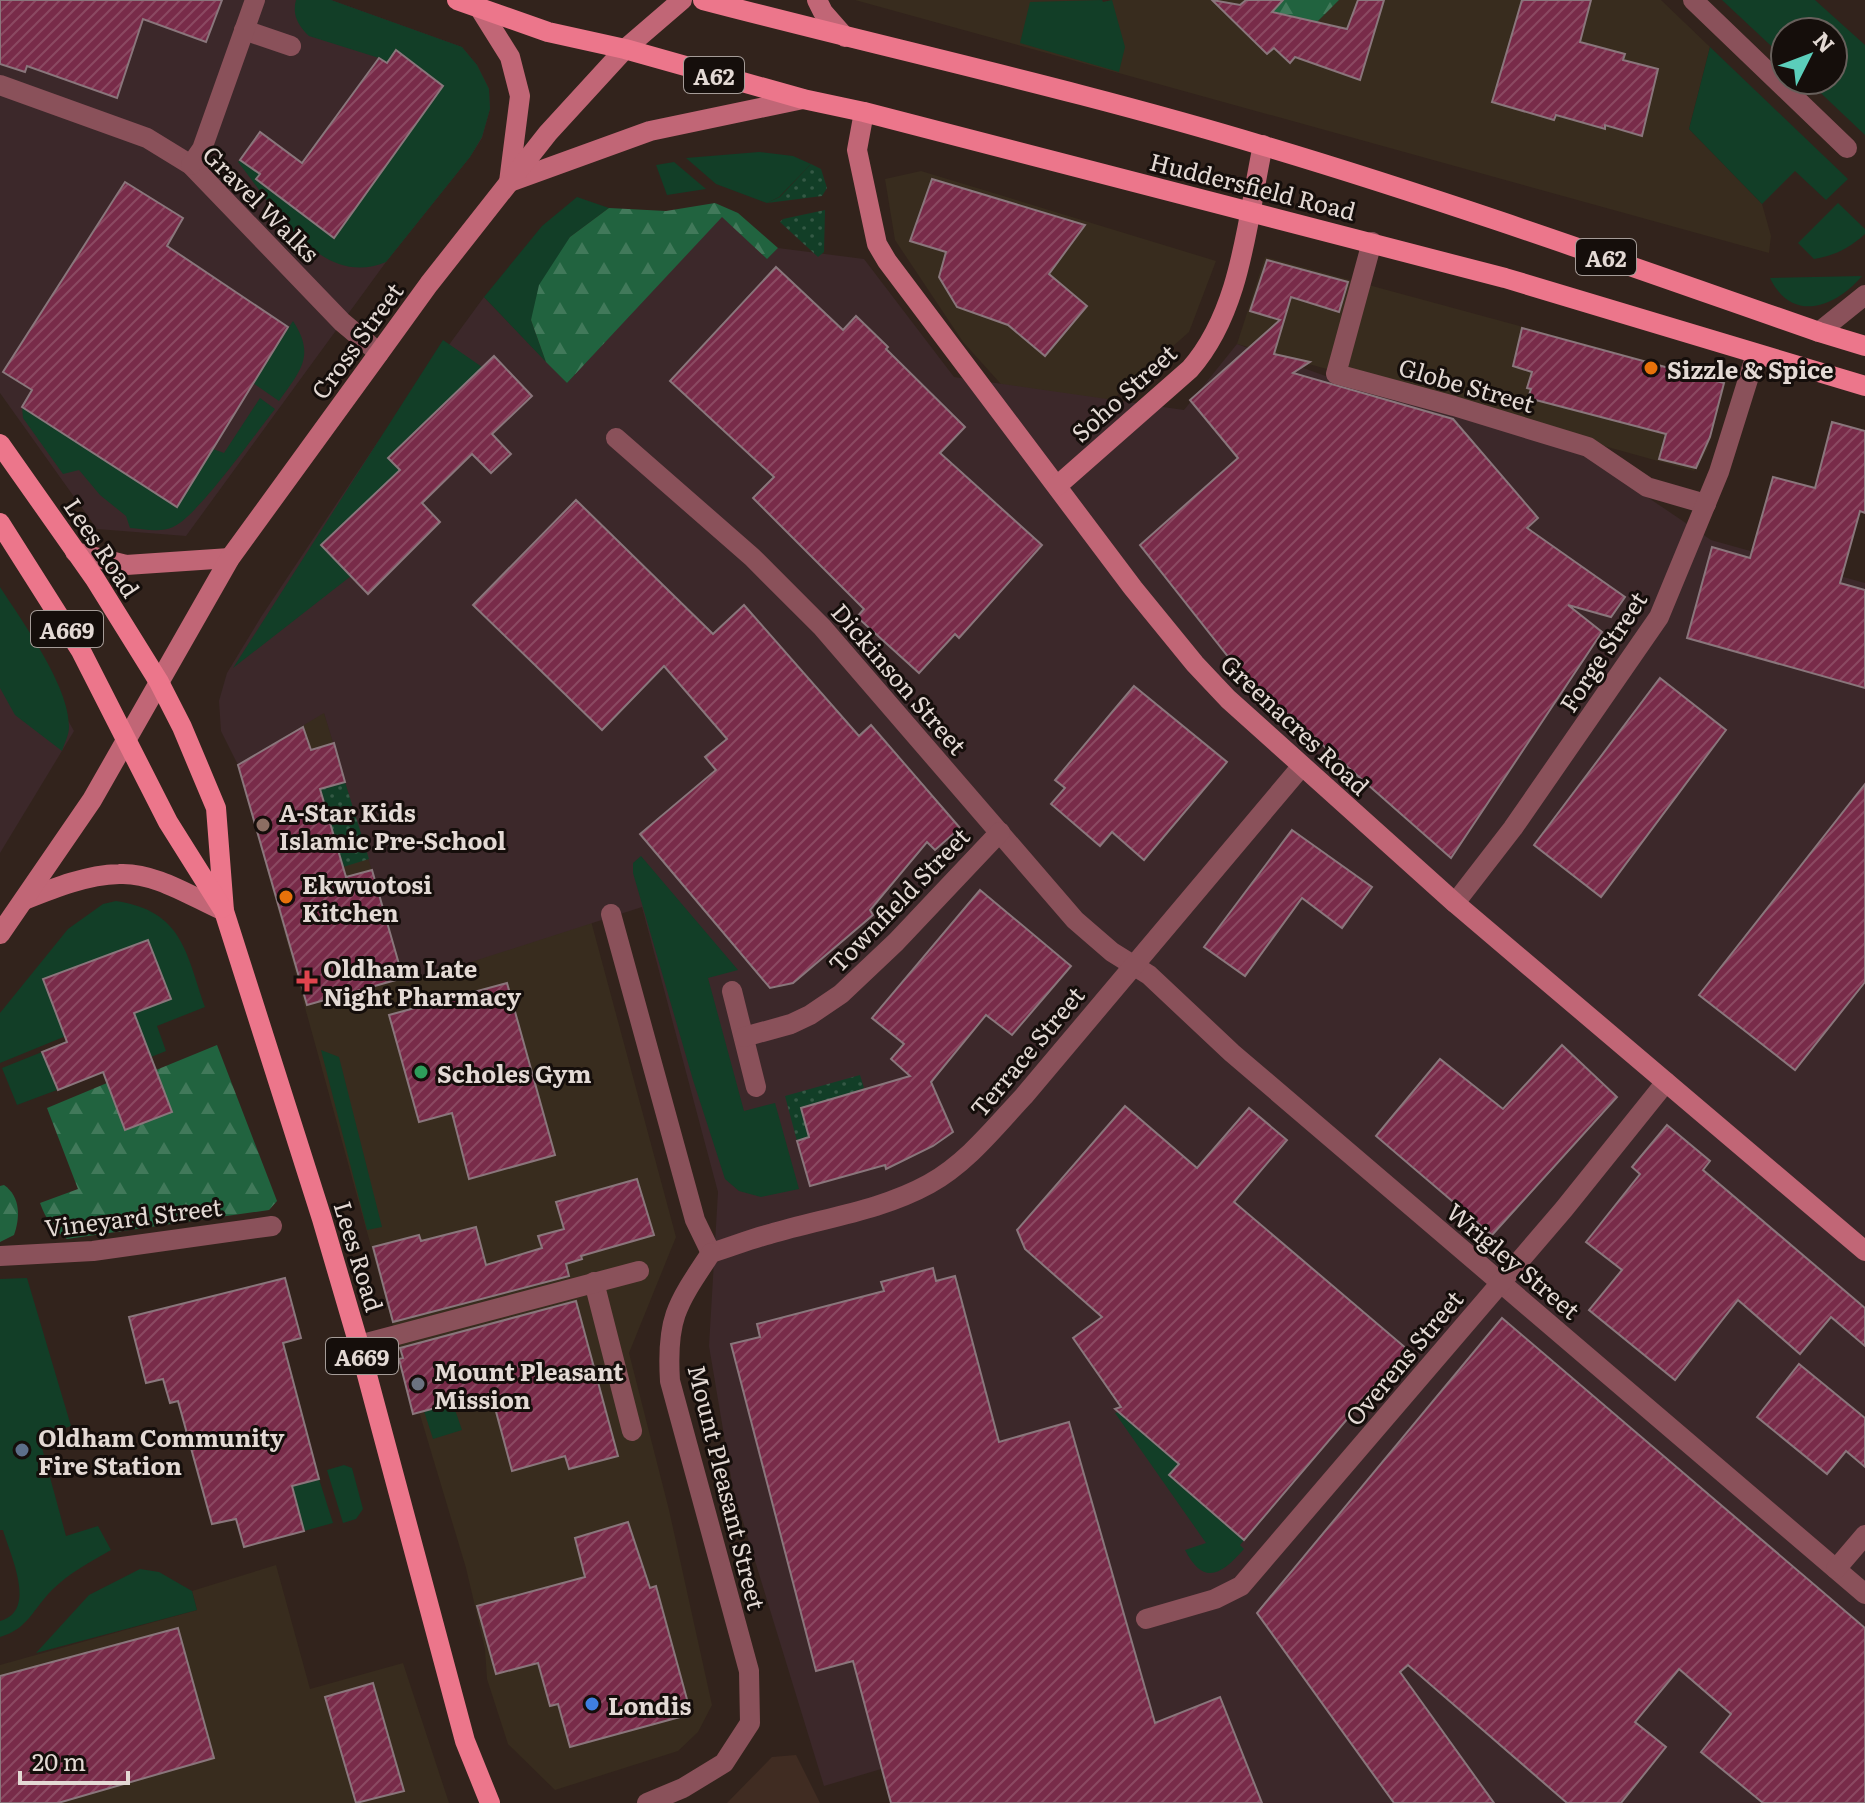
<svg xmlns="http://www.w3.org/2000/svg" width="1865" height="1803" font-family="Literata,serif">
<defs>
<pattern id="forest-firs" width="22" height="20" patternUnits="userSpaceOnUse" patternTransform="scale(2)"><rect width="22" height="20" fill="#21633f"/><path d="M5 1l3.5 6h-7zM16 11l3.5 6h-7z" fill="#41795a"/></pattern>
<pattern id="garden-dots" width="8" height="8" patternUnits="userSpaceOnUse" patternTransform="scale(2)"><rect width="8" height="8" fill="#123e27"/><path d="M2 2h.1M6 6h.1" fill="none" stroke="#345945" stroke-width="1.8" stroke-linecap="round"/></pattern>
<pattern id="building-hatch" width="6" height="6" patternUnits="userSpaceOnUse" patternTransform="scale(2)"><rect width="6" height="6" fill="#782b49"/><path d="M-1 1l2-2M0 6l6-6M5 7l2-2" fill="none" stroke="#8b4962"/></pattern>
</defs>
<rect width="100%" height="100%" fill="#32231c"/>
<g fill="#382c1e">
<polygon points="855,0 1102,0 1103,2 1112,0 1252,0 1296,43 1339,0 1661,0 1710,47 1689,129 1762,204 1771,236 1769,253"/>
<polygon points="921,171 1216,261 1189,332 1079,429 1037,424 963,342 895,240 885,179"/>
<polygon points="1265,257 1726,382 1707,450 1694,471 1237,344"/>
<polygon points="324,712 407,983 591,921 676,1237 629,1353 669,1510 712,1705 698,1732 678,1751 555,1790 508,1744 487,1679 485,1649 466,1568 390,1315 238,765"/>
<polygon points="276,1565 310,1689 403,1663 449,1803 0,1803 0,1665 197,1610 192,1591"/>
</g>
<g fill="#3c282a">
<polygon points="0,0 331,0 462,47 477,65 489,89 490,109 482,138 470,157 386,262 186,536 97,529 0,393"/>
<polygon points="722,216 767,259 778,248 864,259 954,377 1184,410 1237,344 1345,383 1579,451 1711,540 1865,583 1865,1803 1154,1803 1110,1701 824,1786 733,1489 709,1346 718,1192 642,907 406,983 324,713 238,765 221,731 219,701 227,673 261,617 377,443 484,297 567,383"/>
<polygon points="0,600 74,731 0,853"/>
</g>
<polygon fill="#402c22" points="796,1755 820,1803 727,1803 772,1757"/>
<g fill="#123e27">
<path d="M296,0h35l131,47 15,18 12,24 1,20 -8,28 -12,20 -84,105c-65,28 -113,-56 -148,-100l2,-2 20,14 -4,6 78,57 61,-186 -8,12 -8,-5 -70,-22c-11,-11 -17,-21 -13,-36z"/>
<polygon points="1102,0 1103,2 1112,0 1125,47 1119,72 1020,43 1030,2"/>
<polygon points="1722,0 1815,0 1865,45 1865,135 1807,80 1833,80 1833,32 1785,32 1785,59"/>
<polygon points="1710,47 1848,179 1826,200 1795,171 1762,204 1689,129"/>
<polygon points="759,152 793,156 811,164 779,197 767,203 716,184 686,158"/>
<polygon points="674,162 706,189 667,195 656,165"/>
<polygon points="577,197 609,208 570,237 531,320 546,362 484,297 542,226"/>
<path d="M1838,203l27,26v5c-17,15 -29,21 -51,25l-16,-16z"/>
<path d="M1862,276c-26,31 -70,48 -92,2z"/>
<path d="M293,321c23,35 7,50 -14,80l-26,-18z"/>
<polygon points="443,340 482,367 388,458 399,470 322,545 351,576 233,668"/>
<path d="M260,398l15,11c-19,24 -78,108 -102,118 -12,6 -30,2 -43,1l-4,-12 -26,-21 -21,-25 -16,4 -40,-56 -1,-11 155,100 36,-58 11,4z"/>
<path d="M0,587c22,34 70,100 69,140 0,8 -5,17 -7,24l-47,-36 -15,-27z"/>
<polygon points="641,856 738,970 708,978 744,1111 775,1103 799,1189 761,1197 739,1191 725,1179 693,1080 633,873 633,863"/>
<path d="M116,901c67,10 70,52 89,106l-48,19 9,25 -15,6 -17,-44 37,-14 -23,-59 -104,39 22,57 -66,27v-50l68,-84 35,-25z"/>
<polygon points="321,1050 339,1057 382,1227 367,1230"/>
<polygon points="42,1052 57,1090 17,1105 2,1068"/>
<path d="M27,1278l44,148 -32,11 27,99 32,-10 13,24c-21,12 -42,23 -59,40 -19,19 -24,39 -52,47v-16c38,-10 10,-66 3,-91h-3v-251z"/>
<polygon points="453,1404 462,1430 433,1439 424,1411"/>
<path d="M1119,1412l60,52 -9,12 74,64 -4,5 4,4c-22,25 -40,38 -59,1l21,-7 -91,-130z"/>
<polygon points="344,1465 352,1468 363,1509 356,1519 343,1523 327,1470"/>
<polygon points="319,1479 333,1523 304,1531 292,1486"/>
<polygon points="140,1569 159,1572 192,1591 197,1610 36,1653 89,1595"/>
</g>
<g fill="url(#forest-firs)">
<polygon points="1283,0 1339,0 1296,43 1268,16"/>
<polygon points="715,203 738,213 778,248 767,259 722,217 567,383 546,362 531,320 539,285 570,237 609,208 666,211"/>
<path d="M217,1045l60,156 -8,9 -202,29c-15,-10 -21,-20 -27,-36l38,-14 -31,-81 60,-25 18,46 31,-59z"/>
<path d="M4,1185c17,12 16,33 10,50l-14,7v-56z"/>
</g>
<g fill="url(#garden-dots)">
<polygon points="811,164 821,169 827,188 822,196 767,203 780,197"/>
<polygon points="825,210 824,252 818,257 780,222 783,219"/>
<polygon points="345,782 369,859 343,867 337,848 319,852 328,814 322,796 302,794"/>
<polygon points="860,1075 864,1088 850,1093 858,1123 827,1101 801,1108 809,1137 797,1141 785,1096"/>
</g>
<g fill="url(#building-hatch)" stroke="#8a767c" stroke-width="2">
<polygon points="0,0 222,0 206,42 143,19 117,98 27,66 25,72 0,64"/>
<polygon points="1212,0 1240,5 1246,0 1283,0 1272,12 1347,29 1358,0 1384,0 1360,80 1295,57 1290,63 1274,48 1267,54"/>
<polygon points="1522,0 1591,0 1580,42 1625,54 1623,60 1658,69 1642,136 1605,125 1605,129 1556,115 1554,120 1492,102"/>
<polygon points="396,50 443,86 334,238 256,179 260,174 240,160 260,132 302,163 379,58 387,63"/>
<polygon points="932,179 1085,225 1049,274 1087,306 1045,356 1008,325 957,307 939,277 946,252 910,241"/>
<polygon points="125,182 183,218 167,246 288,327 177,507 22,407 32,390 3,372"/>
<polygon points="1267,260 1348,282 1339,312 1291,297 1274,354 1310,362 1293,373 1453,419 1538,518 1527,528 1625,597 1611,617 1568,605 1602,632 1451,858 1241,673 1140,545 1238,458 1190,400 1280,320 1250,311"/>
<polygon points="776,267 843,330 856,316 888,347 886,349 965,427 940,453 1042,545 959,638 955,634 919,673 857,617 864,609 753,498 774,477 670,381"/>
<polygon points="1522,328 1724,383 1710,437 1696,468 1659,459 1666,434 1528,398 1531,389 1527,388 1532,372 1513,366"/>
<polygon points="494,356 532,396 492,434 511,454 491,473 472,454 422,503 440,522 368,594 321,545 400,470 388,458"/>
<polygon points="1832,422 1865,431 1865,513 1860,511 1840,583 1865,590 1865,688 1687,638 1712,547 1750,558 1773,477 1815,488"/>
<polygon points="576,500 713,634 744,605 859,736 871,725 960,828 935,850 927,842 870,910 873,915 793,983 770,988 640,834 716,770 705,757 727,739 664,666 602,730 473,605"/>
<polygon points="1660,678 1726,730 1601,897 1534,845"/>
<polygon points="1134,686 1227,762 1144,860 1112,832 1100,846 1051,804 1065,788 1055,780"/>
<polygon points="303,727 311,750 334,743 345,782 320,789 346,877 372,870 403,978 307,1005 238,765"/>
<polygon points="1865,784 1865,982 1795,1070 1699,995"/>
<polygon points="1292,830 1372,887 1342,928 1302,898 1245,976 1204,947"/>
<polygon points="980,890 1071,966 1012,1035 986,1015 931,1082 953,1132 933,1146 886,1169 885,1165 810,1186 797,1141 809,1137 801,1108 910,1076 891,1059 904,1044 872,1018"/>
<polygon points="148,940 171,999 134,1013 172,1112 125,1130 103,1072 58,1090 42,1052 67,1042 43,979"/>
<polygon points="507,983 555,1155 469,1179 452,1113 419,1122 389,1015"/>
<polygon points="1562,1045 1617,1097 1492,1235 1376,1136 1440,1059 1503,1109"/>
<polygon points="1125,1106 1197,1168 1249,1108 1287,1140 1234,1202 1407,1349 1244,1540 1169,1475 1179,1464 1115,1409 1121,1407 1073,1338 1102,1317 1025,1249 1017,1230"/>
<polygon points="1667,1125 1710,1161 1703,1170 1865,1308 1865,1346 1831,1317 1800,1354 1738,1300 1675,1380 1589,1310 1622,1270 1586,1242 1640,1174 1632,1167"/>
<polygon points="637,1179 654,1235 581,1256 582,1259 566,1264 569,1276 393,1322 373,1247 419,1235 421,1241 476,1227 486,1265 542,1248 538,1236 564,1229 556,1202"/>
<polygon points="933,1268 936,1281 955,1276 999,1442 1069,1422 1155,1723 1220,1697 1262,1803 891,1803 853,1661 816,1671 731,1344 760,1337 757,1324 884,1291 881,1282"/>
<polygon points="285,1278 301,1338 283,1343 319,1479 292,1486 304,1531 244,1547 236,1519 212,1524 178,1401 170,1403 163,1379 146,1383 129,1317"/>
<polygon points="576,1301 618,1456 569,1469 565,1456 512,1471 491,1393 413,1414 399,1359 403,1358 400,1348"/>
<polygon points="1502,1318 1865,1628 1865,1803 1763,1803 1701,1752 1731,1714 1679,1669 1635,1722 1666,1747 1621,1803 1567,1803 1408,1665 1400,1672 1494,1803 1394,1803 1257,1613"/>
<polygon points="1799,1364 1865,1418 1865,1467 1846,1451 1827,1474 1757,1417"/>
<polygon points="628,1522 650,1588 656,1586 691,1714 570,1747 558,1704 550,1706 538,1663 496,1674 477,1606 585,1577 575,1538"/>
<polygon points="178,1628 214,1758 58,1803 0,1803 0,1676"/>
<polygon points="373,1683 404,1791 356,1803 325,1697"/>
</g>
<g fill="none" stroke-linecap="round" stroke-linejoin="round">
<g stroke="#8a515a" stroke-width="20">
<polyline points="1693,0 1847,148"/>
<polyline points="244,30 291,46"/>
<polyline points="0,85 147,138 191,165 342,322 379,353"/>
<polyline points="191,165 202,149 255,0"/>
<polyline points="1372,242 1336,374 1454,406 1588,447 1647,487 1706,504"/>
<polyline points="1819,332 1865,295"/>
<polyline points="616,438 752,557 822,627 1075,920 1112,952 1149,975 1232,1053 1865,1594"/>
<polyline points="1455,903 1513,828 1659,617 1719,472 1756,354"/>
<polyline points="611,914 695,1220 711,1253"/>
<polyline points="732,991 756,1087"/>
<polyline points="744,1037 791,1024 810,1015 841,994 896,942 1000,832"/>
<path d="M711,1253c20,-6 39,-14 59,-19 53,-16 110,-23 159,-50 38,-21 66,-57 95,-88l277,-329"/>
<polyline points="0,1256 93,1251 272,1226"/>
<polyline points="594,1282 632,1431"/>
<polyline points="359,1345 639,1271"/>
<polyline points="1836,1569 1865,1535"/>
<polyline points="1146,1619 1215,1599 1241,1586 1564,1209 1666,1082"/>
<path d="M647,1803l36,-15 41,-25 26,-40 -1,-52 -79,-290c-4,-63 7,-77 41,-128"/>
</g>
<g stroke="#c16676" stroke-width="20">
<polyline points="817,0 823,12 845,37"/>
<polyline points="480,9 510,57 520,96 509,182"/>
<polyline points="864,112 857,150 877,244 887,261 1133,588 1195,664 1228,699 1455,903 1865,1251"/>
<polyline points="512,181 650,131 803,99"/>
<path d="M1057,486l133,-117c52,-59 57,-150 73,-224"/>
<polyline points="75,552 126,565 230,558"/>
<path d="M24,900c30,-12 62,-25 95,-26 36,-2 73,23 105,37"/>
<polyline points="0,934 92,800 230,558 379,353 429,284 548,133 625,49 682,0"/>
</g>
<g stroke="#ec768b" stroke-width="20">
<polyline points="457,0 548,32 625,49 803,99 864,112 1505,278 1865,386"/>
<path d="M703,0c187,49 376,90 561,146 188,56 371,122 555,186l46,14"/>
<polyline points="0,444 95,579 159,682 182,727 216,808 224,911 322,1219 359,1345 465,1741 490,1803"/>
<polyline points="0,523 81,651 168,822 222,908"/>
</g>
</g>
<g fill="#e8710a" stroke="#150e0b" stroke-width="3">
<circle cx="1651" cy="368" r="8"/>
<circle cx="286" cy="897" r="8"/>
</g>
<circle fill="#8d6e63" stroke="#150e0b" stroke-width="3" cx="263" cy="825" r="8"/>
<path fill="#e0444e" stroke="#150e0b" stroke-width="3" d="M303 969h8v8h8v8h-8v8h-8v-8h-8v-8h8z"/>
<circle fill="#2e9e5b" stroke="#150e0b" stroke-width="3" cx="421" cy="1072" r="8"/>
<circle fill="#6b7280" stroke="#150e0b" stroke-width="3" cx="418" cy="1384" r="8"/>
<circle fill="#5c6f8a" stroke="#150e0b" stroke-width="3" cx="22" cy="1450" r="8"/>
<circle fill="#3f7fe0" stroke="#150e0b" stroke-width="3" cx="592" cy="1704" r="8"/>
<g text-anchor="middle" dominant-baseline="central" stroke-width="6" stroke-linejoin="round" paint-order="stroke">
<g fill="#150e0b" stroke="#a59c98" stroke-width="2">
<rect x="684" y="57" width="60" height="36" rx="6"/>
<rect x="1576" y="239" width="60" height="36" rx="6"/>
<rect x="31" y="611" width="72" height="36" rx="6"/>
<rect x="326" y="1338" width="72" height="36" rx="6"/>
</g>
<g font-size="22" font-weight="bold" fill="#e3d9d4">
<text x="714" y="75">A62</text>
<text x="1606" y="257">A62</text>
<text x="67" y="629">A669</text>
<text x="362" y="1356">A669</text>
</g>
<g font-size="24" fill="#e3d9d4" stroke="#150e0b">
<text transform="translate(1253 185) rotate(14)">Huddersfield Road</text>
<text transform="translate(262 203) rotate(45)">Gravel Walks</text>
<text transform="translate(356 340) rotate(-54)">Cross Street</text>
<text transform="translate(1467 384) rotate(16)">Globe Street</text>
<text transform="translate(1123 392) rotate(-42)">Soho Street</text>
<text transform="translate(103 547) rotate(56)">Lees Road</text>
<text transform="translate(1602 651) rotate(-57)">Forge Street</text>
<text transform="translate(900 678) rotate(49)">Dickinson Street</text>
<text transform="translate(1296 724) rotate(43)">Greenacres Road</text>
<text transform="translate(898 899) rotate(-46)">Townfield Street</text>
<text transform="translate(1026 1051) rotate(-50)">Terrace Street</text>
<text transform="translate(133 1216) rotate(-7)">Vineyard Street</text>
<text transform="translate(360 1256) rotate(73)">Lees Road</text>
<text transform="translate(1514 1260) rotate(40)">Wrigley Street</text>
<text transform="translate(1403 1357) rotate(-50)">Overens Street</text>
<text transform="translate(728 1487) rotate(76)">Mount Pleasant Street</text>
</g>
<g font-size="24" font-weight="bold" fill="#e3d9d4" stroke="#150e0b" text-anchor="start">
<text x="1667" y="368">Sizzle &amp; Spice</text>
<text x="279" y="811">A-Star Kids<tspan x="279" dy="28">Islamic Pre-School</tspan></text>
<text x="302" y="883">Ekwuotosi<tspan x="302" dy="28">Kitchen</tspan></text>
<text x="323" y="967">Oldham Late<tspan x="323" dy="28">Night Pharmacy</tspan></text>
<text x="437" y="1072">Scholes Gym</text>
<text x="434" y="1370">Mount Pleasant<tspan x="434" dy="28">Mission</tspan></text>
<text x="38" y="1436">Oldham Community<tspan x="38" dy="28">Fire Station</tspan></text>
<text x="608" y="1704">Londis</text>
</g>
</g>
<g transform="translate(1809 56) rotate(48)"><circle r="38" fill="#150e0b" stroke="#675f5b" stroke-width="2"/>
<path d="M0-6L14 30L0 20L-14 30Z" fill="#5bcebb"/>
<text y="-12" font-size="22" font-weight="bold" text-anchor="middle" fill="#e3d9d4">N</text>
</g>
<path d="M20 1771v12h108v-12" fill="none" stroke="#e3d9d4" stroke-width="4"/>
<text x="32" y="1771" font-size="24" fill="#e3d9d4" stroke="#150e0b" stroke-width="6" paint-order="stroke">20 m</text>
</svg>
